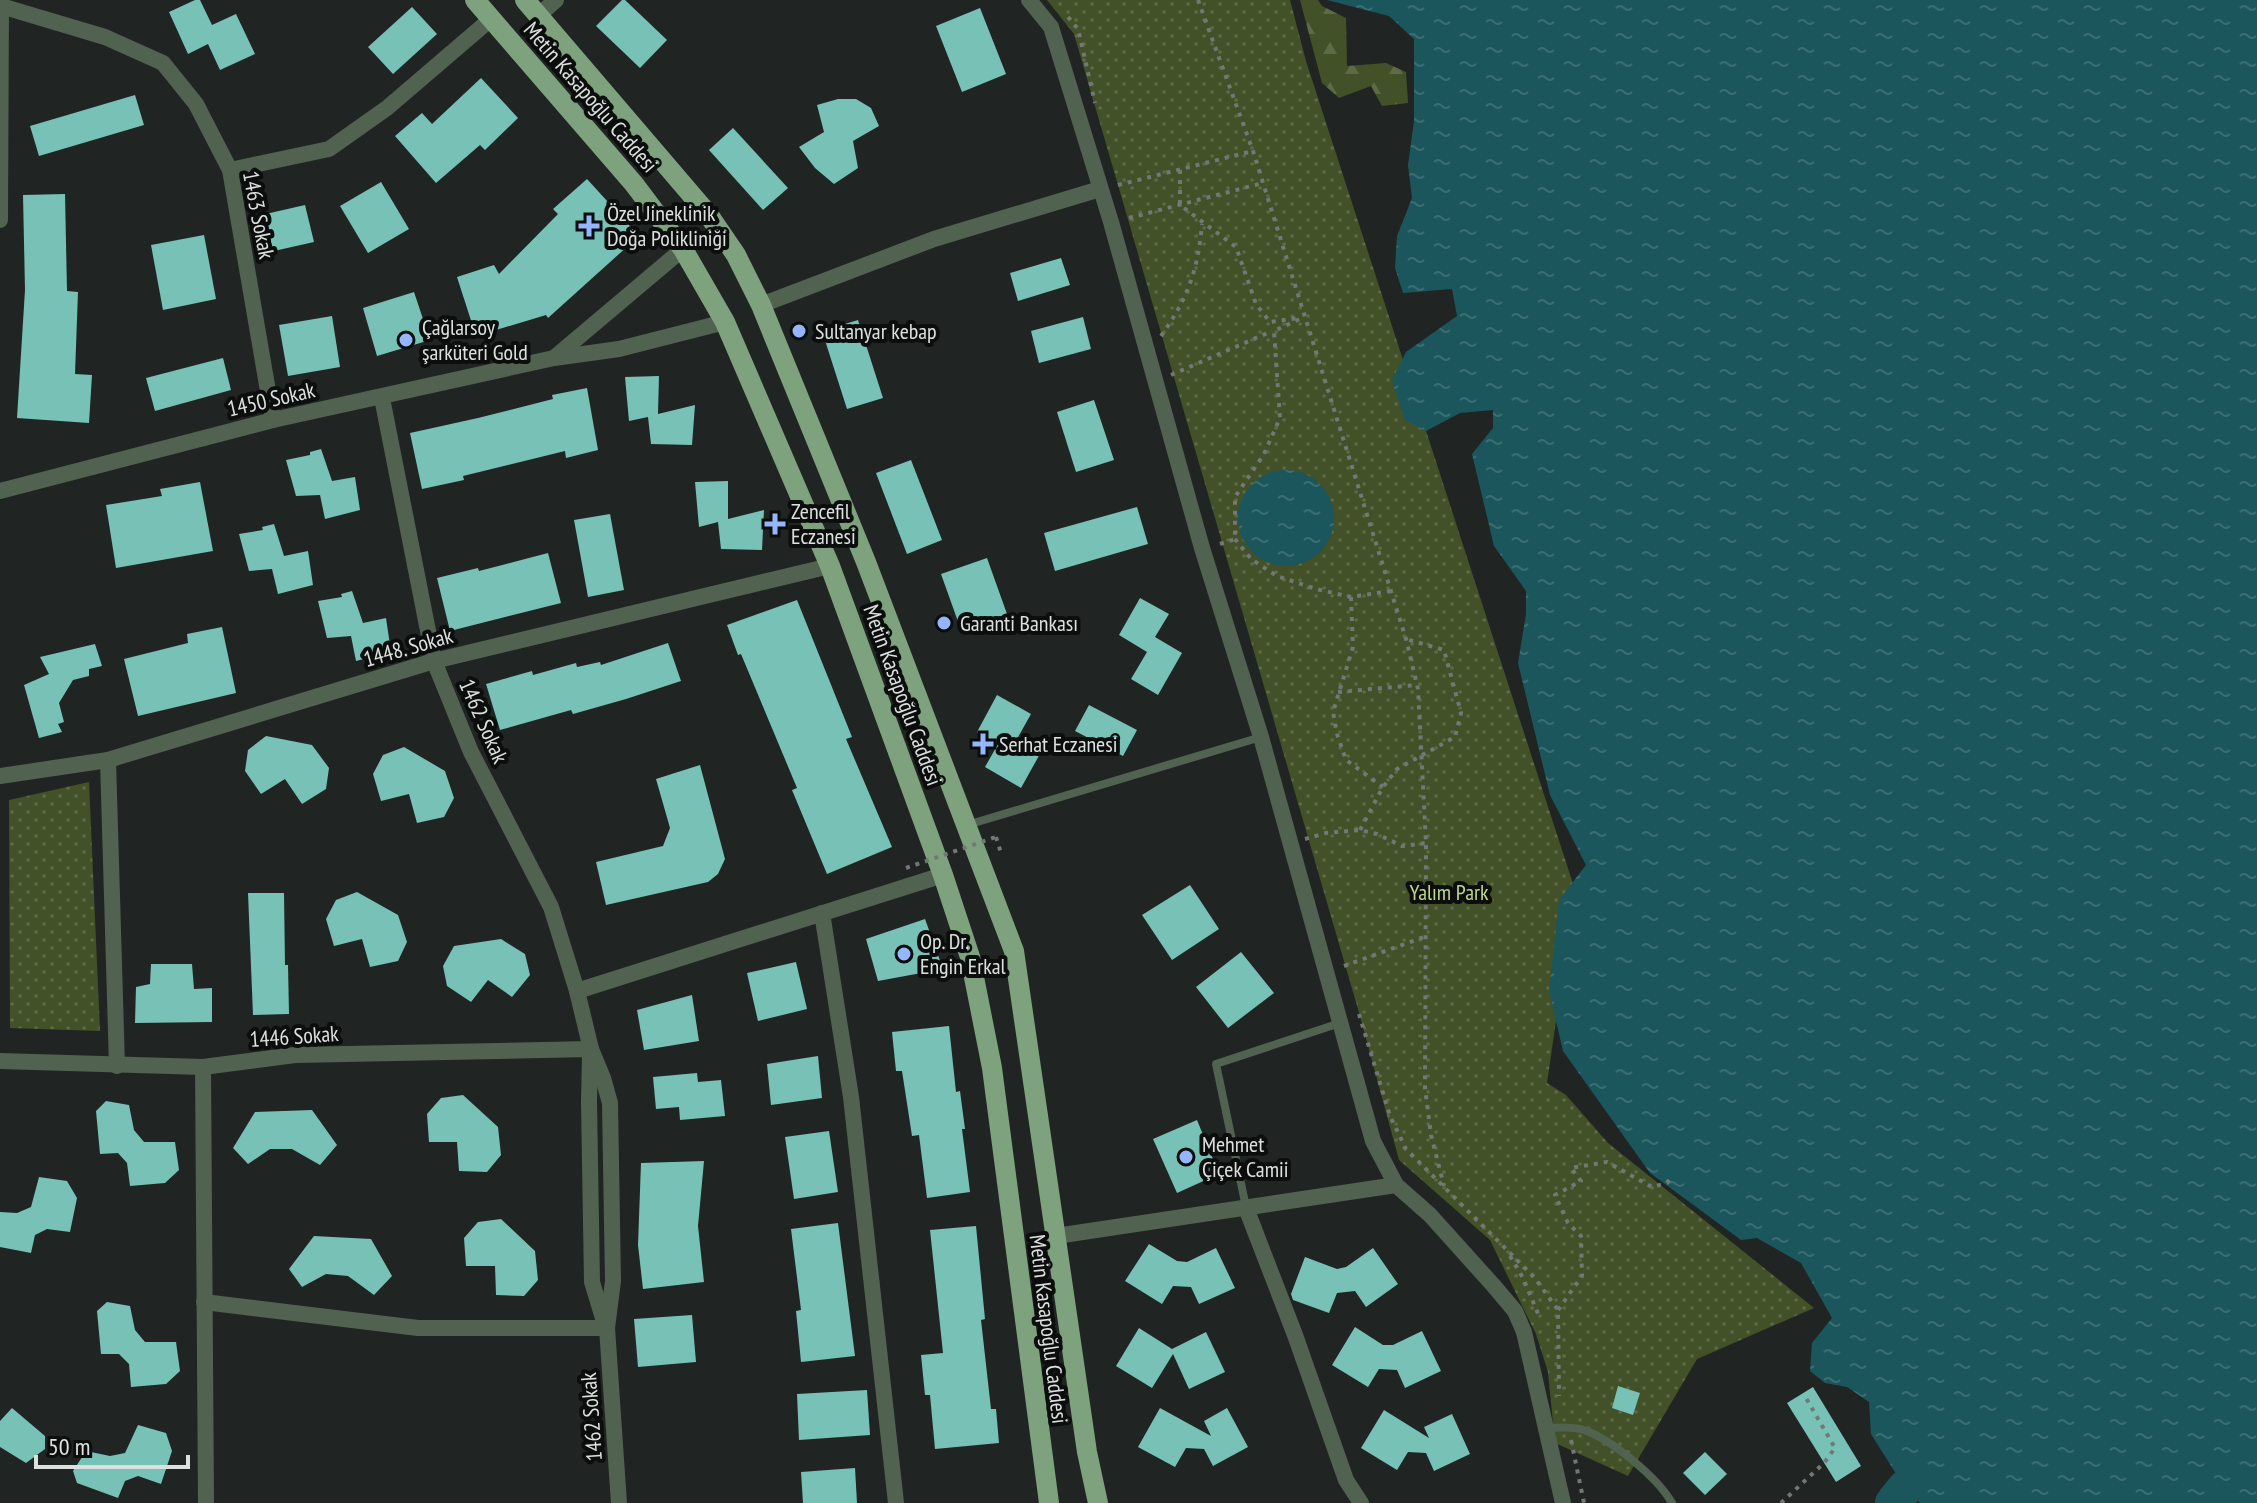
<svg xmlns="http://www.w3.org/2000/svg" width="2257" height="1503" font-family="'PT Sans Narrow',sans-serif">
<defs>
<pattern id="green-dots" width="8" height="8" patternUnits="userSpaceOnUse" patternTransform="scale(2)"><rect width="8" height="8" fill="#425127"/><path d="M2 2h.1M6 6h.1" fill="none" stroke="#5d6a46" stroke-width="1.8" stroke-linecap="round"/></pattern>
<pattern id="forest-firs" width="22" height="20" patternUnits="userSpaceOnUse" patternTransform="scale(2)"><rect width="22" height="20" fill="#425127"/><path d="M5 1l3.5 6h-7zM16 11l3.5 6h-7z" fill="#5d6a46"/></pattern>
<pattern id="water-ripples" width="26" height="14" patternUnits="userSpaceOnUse" patternTransform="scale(2)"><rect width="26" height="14" fill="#1a565c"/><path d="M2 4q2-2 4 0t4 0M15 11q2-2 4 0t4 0" fill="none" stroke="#3b6e73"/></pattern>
</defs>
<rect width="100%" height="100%" fill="#202523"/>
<g fill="url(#green-dots)">
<polygon points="1047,0 1290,0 1306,61 1575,890 1547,1083 1566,1095 1608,1143 1814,1308 1697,1359 1628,1476 1555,1443 1548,1372 1536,1334 1490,1240 1399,1160 1358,1009 1074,34"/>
<polygon points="89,782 100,1031 10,1028 9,800"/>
</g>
<polygon fill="url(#forest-firs)" points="1300,0 1318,0 1322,6 1346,18 1347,66 1386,63 1406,72 1408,103 1382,106 1371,86 1339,98 1322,83"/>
<g fill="url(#water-ripples)">
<polygon points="1327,0 2257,0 2257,1503 1920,1503 1905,1488 1871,1434 1869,1402 1847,1387 1825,1383 1810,1371 1812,1343 1832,1318 1801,1263 1757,1238 1741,1240 1650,1173 1563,1051 1549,991 1559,900 1586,865 1550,795 1518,663 1526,614 1526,591 1494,546 1472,454 1493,428 1493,410 1460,413 1426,431 1405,420 1392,380 1406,352 1457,316 1452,289 1403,293 1395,268 1397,236 1412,198 1408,165 1414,121 1414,39 1389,16"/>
<circle cx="1286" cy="518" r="48"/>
</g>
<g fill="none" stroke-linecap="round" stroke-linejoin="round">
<polyline stroke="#1a565c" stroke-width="36" points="1893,1503 1905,1488"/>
</g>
<g fill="#77c1b7">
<polygon points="195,0 200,0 212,25 236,14 255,54 220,70 208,44 188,54 169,12"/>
<polygon points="622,0 625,0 667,40 640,68 596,26"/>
<polygon points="412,7 437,34 393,74 368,47"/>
<polygon points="980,8 1006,74 962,92 936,26"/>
<polygon points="481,78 518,118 485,150 480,145 436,183 395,136 422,113 432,124"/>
<polygon points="135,95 144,125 39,156 30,126"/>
<polygon points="838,99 856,99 871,108 879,126 853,141 858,168 834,184 815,168 799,147 824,132 817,105"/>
<polygon points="733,128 788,188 763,210 709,150"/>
<polygon points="587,179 639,236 548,318 546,315 476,336 457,277 494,265 499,274 558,214 553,209"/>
<polygon points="381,182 409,229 368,253 340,206"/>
<polygon points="65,194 67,291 78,292 75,374 92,375 89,423 17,418 25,290 23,195"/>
<polygon points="305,205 314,242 265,253 257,216"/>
<polygon points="204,235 216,299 163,310 151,245"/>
<polygon points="1061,258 1070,285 1018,301 1010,273"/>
<polygon points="414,292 430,340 377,356 363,308"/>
<polygon points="332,316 340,367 288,376 279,325"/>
<polygon points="1083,317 1091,349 1039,363 1031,331"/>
<polygon points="858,320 883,398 847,409 822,331"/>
<polygon points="223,358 231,390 155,411 146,378"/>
<polygon points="659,376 658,414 695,405 692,445 651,444 648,417 629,421 625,377"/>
<polygon points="587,388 598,450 566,458 565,451 463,476 464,480 422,489 410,433 478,418 553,399 552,395"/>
<polygon points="1094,400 1114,460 1076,472 1057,412"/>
<polygon points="321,449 332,481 355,477 360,510 325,519 320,495 296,496 286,460 310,455 310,452"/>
<polygon points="911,460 942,540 907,554 876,473"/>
<polygon points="728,481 728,519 764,510 762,550 721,549 718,522 699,527 695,482"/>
<polygon points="200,482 213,551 116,568 106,505 162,496 160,489"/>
<polygon points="1137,507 1148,544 1055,571 1044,533"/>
<polygon points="610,514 624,590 588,597 574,520"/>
<polygon points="274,524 284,556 308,551 313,585 278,594 272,569 249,571 239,534 263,530 262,527"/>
<polygon points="548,553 561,603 450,631 437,578 478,568 479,571"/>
<polygon points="987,558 1007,614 961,630 941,574"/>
<polygon points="352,591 363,623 386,618 391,652 356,661 351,636 327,638 318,601 342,597 341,594"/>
<polygon points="1140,598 1169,614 1155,637 1182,653 1158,695 1131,679 1147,652 1119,635"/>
<polygon points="797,600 852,737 846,739 892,847 827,874 792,790 797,788 741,654 738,655 727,625"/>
<polygon points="222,627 236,693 138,716 124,659 188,643 187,634"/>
<polygon points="668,643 681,681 626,699 573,714 571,710 500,730 486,684 532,671 533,675 576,663 577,667 600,662 601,665"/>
<polygon points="95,644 102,666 89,669 89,676 73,680 59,703 64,722 58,724 62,732 39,738 24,685 49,674 40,657"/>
<polygon points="997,695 1031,714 1017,739 1041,752 1021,788 985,767 998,744 977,732"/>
<polygon points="1089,705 1137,730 1123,756 1075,731"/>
<polygon points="266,736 312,745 329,768 326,789 302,804 285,779 261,794 245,771 248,750"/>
<polygon points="404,747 445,771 454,798 444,817 417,823 409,794 381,801 373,774 383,755"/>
<polygon points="700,765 725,859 718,874 708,882 606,905 596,862 663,846 670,828 656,779"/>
<polygon points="1190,885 1219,929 1172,960 1142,915"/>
<polygon points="357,892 398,915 407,942 398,961 370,967 362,939 334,946 326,919 336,900"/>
<polygon points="248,893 284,893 285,965 288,965 289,1014 253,1015"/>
<polygon points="925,919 943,969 878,981 866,939"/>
<polygon points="501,939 525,954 530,975 512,997 488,980 471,1002 447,986 443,966 454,946"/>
<polygon points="1241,952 1274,993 1228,1028 1196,987"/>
<polygon points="796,962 807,1009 758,1021 747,973"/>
<polygon points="151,964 192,964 194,989 212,988 212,1022 135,1023 136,987 150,984"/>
<polygon points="692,995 699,1041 644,1050 637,1010"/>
<polygon points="949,1026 956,1092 960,1091 965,1129 962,1129 970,1192 927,1198 919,1135 912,1136 902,1071 896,1071 892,1032"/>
<polygon points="818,1056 822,1098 771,1105 767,1064"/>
<polygon points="697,1073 698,1082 721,1080 725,1116 680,1120 679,1107 656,1109 653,1077"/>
<polygon points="463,1095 498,1127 501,1155 487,1172 459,1171 457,1142 429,1142 427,1114 441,1098"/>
<polygon points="106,1101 129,1105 134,1130 144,1142 175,1142 179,1170 165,1183 130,1186 127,1163 118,1153 100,1154 96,1111"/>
<polygon points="312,1110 337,1145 320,1165 292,1149 270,1149 248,1164 233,1148 255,1112"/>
<polygon points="1197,1120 1219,1174 1177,1193 1153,1139"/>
<polygon points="829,1131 838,1192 794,1199 785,1137"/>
<polygon points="704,1161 698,1226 704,1282 643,1289 638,1245 641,1163"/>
<polygon points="39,1177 67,1181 77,1198 70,1232 47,1229 35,1235 31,1253 0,1247 0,1212 17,1213 31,1207"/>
<polygon points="501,1219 535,1251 538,1280 524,1296 496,1295 495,1266 466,1266 464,1238 478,1222"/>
<polygon points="838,1223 855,1356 801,1362 796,1311 801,1310 791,1229"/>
<polygon points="976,1226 985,1319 981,1320 991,1409 996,1409 999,1443 935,1449 930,1395 925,1395 921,1355 943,1353 930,1230"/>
<polygon points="314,1236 371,1239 392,1276 374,1295 348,1276 326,1274 302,1287 289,1269"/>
<polygon points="1149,1244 1177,1261 1187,1262 1216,1248 1235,1288 1199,1304 1191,1287 1173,1286 1162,1304 1125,1281"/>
<polygon points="1373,1248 1398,1284 1366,1307 1355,1291 1337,1293 1329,1313 1293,1300 1291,1294 1305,1257 1337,1269 1346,1267"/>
<polygon points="107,1302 130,1306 135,1330 145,1342 176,1342 180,1371 166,1384 131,1387 129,1364 119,1354 101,1354 97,1311"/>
<polygon points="692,1315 696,1362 638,1367 634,1319"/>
<polygon points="1355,1327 1383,1345 1393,1345 1422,1331 1441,1371 1405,1388 1397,1370 1379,1369 1368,1387 1332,1365"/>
<polygon points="1139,1328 1172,1349 1206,1332 1225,1372 1189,1389 1173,1354 1152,1388 1116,1366"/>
<polygon points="1618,1386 1640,1393 1633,1415 1612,1408"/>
<polygon points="1813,1387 1861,1466 1836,1482 1787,1403"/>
<polygon points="867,1390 870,1435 799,1440 797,1394"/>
<polygon points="12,1408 45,1436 45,1449 26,1463 0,1447 0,1421"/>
<polygon points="1160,1408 1211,1436 1204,1421 1227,1408 1248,1447 1213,1466 1204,1449 1186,1448 1175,1467 1138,1447"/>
<polygon points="1384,1410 1429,1438 1424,1427 1452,1414 1470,1454 1434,1471 1426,1453 1408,1452 1397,1470 1361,1448"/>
<polygon points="138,1425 166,1433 172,1451 161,1484 138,1476 125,1481 118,1498 77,1483 73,1471 86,1451 110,1456 125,1453"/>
<polygon points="1705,1452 1727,1474 1705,1495 1683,1473"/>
<polygon points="855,1468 857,1503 803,1503 801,1472"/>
</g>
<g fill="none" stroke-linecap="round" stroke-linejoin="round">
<g stroke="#737876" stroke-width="4" stroke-dasharray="4 6" stroke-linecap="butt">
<polyline points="1198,0 1253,151 1406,639 1418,689 1426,843 1425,1088 1431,1135 1444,1186"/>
<polyline points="1068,17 1078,29 1095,103"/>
<polyline points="1180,170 1180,205 1236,247 1256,304 1270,322 1298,318"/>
<polyline points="1118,185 1253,151"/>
<polyline points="1129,218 1263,183"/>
<path d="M1161,336c27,-38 37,-66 41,-112"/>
<polyline points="1171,375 1272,331"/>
<polyline points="1235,539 1251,559 1277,576 1316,589 1351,597 1390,591"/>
<polyline points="1220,544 1235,539 1235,497 1264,454 1280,418 1274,331 1304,317"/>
<polyline points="1351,597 1353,647 1333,712 1337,734 1346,760 1383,787"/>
<polyline points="1338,692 1417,685"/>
<polyline points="1360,830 1383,787 1397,769 1455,737 1461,713 1444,650 1406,639"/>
<polyline points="996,837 1002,856"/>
<polyline points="1305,839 1326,833 1360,830 1377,834 1402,846 1426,843"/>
<polyline points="1344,966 1424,937"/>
<polyline points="1359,1014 1390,1116 1406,1149 1534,1277 1558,1310 1559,1396"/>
<polyline points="1510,1256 1523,1278 1539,1316"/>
<polyline points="1558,1310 1582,1276 1581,1236 1568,1223 1555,1195 1581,1181 1571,1168 1607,1162 1652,1187 1667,1183 1670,1178"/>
<polyline points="1571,1440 1584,1503"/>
<polyline points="1781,1503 1824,1463 1835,1448 1806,1398"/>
</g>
<g stroke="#516251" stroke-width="8">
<polyline points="967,825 1261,737"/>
<polyline points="1246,1207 1216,1064 1340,1023"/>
<path d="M1545,1428c13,0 26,-2 39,2 27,9 74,48 88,73"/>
</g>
<g stroke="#516251" stroke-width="16">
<polyline points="1029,0 1051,27 1111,222 1202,548 1261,737 1373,1141 1396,1185 1430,1215 1493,1285 1515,1311 1524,1332 1563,1503"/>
<polyline points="1,6 105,37 163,63 196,104 230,170 273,420"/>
<polyline points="539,15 556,0"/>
<polyline points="230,170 329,149 387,108 492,18"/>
<polyline points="0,220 1,0"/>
<polyline points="761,305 934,239 1100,189"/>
<polyline points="555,357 683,249"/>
<polyline points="382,398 434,661 471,752 551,907 577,991 591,1049 603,1078 610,1103 613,1281 607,1328 619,1503"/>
<polyline points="0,491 273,420 554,358 619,349 725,322"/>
<polyline points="108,760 117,1066"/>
<polyline points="0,776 108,760 434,661 830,566"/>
<polyline points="822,913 851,1097 896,1503"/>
<polyline points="577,991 943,875"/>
<polyline points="590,1054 589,1102 592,1282 605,1325"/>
<polyline points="0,1061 203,1067 295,1055 591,1049"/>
<polyline points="203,1067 206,1503"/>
<polyline points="1246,1208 1295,1335 1346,1480 1361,1503"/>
<polyline points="1056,1236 1396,1185"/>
<polyline points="204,1302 418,1328 607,1328"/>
</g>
<g stroke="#7ea17e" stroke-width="20">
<polyline points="475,0 634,184 683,249 725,322 830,566 943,875 970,957 992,1068 1049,1503"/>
<polyline points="525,0 708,214 736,255 761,305 866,562 1014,951 1087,1452 1098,1503"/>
</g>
<polyline stroke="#737876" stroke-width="4" stroke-dasharray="4 6" stroke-linecap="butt" points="906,868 996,837"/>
</g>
<g fill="#95b6fd" stroke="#0b0e0d" stroke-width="3">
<path d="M585 214h8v8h8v8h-8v8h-8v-8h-8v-8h8z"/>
<circle cx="799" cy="331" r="8"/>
<circle cx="406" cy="340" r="8"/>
<path d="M771 512h8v8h8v8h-8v8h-8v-8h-8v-8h8z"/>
<circle cx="944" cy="623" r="8"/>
<path d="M979 732h8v8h8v8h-8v8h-8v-8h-8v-8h8z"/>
<circle cx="904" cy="954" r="8"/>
<circle cx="1186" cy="1157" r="8"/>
</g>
<g text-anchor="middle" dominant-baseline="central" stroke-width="8" stroke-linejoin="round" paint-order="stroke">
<g font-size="22" fill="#dce0de" stroke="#0b0e0d">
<text transform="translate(591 97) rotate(49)">Metin Kasapoğlu Caddesi</text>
<text transform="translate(259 215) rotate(79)">1463 Sokak</text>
<text transform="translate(271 399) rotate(-13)">1450 Sokak</text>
<text transform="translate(408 647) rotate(-16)">1448. Sokak</text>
<text transform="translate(903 695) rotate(70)">Metin Kasapoğlu Caddesi</text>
<text transform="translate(484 721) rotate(66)">1462 Sokak</text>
<text transform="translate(294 1036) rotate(-4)">1446 Sokak</text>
<text transform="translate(1049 1329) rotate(83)">Metin Kasapoğlu Caddesi</text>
<text transform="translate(591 1417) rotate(-94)">1462 Sokak</text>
</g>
<g font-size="22" fill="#dce0de" stroke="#0b0e0d" text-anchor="start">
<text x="607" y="213">Özel Jineklinik<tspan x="607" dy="25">Doğa Polikliniği</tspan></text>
<text x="422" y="327">Çağlarsoy<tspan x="422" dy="25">şarküteri Gold</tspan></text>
<text x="815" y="331">Sultanyar kebap</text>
<text x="791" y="511">Zencefil<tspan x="791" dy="25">Eczanesi</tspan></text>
<text x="960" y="623">Garanti Bankası</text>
<text x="999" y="744">Serhat Eczanesi</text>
<text x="920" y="941">Op. Dr.<tspan x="920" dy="25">Engin Erkal</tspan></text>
<text x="1202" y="1144">Mehmet<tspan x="1202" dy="25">Çiçek Camii</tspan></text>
</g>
<g font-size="22" fill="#bcd88b" stroke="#0b0e0d">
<text x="1449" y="892">Yalım Park</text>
</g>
</g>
<path d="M36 1455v12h152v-12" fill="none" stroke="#dce0de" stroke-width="4"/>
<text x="48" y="1455" font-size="24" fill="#dce0de" stroke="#0b0e0d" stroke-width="6" paint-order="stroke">50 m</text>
</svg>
